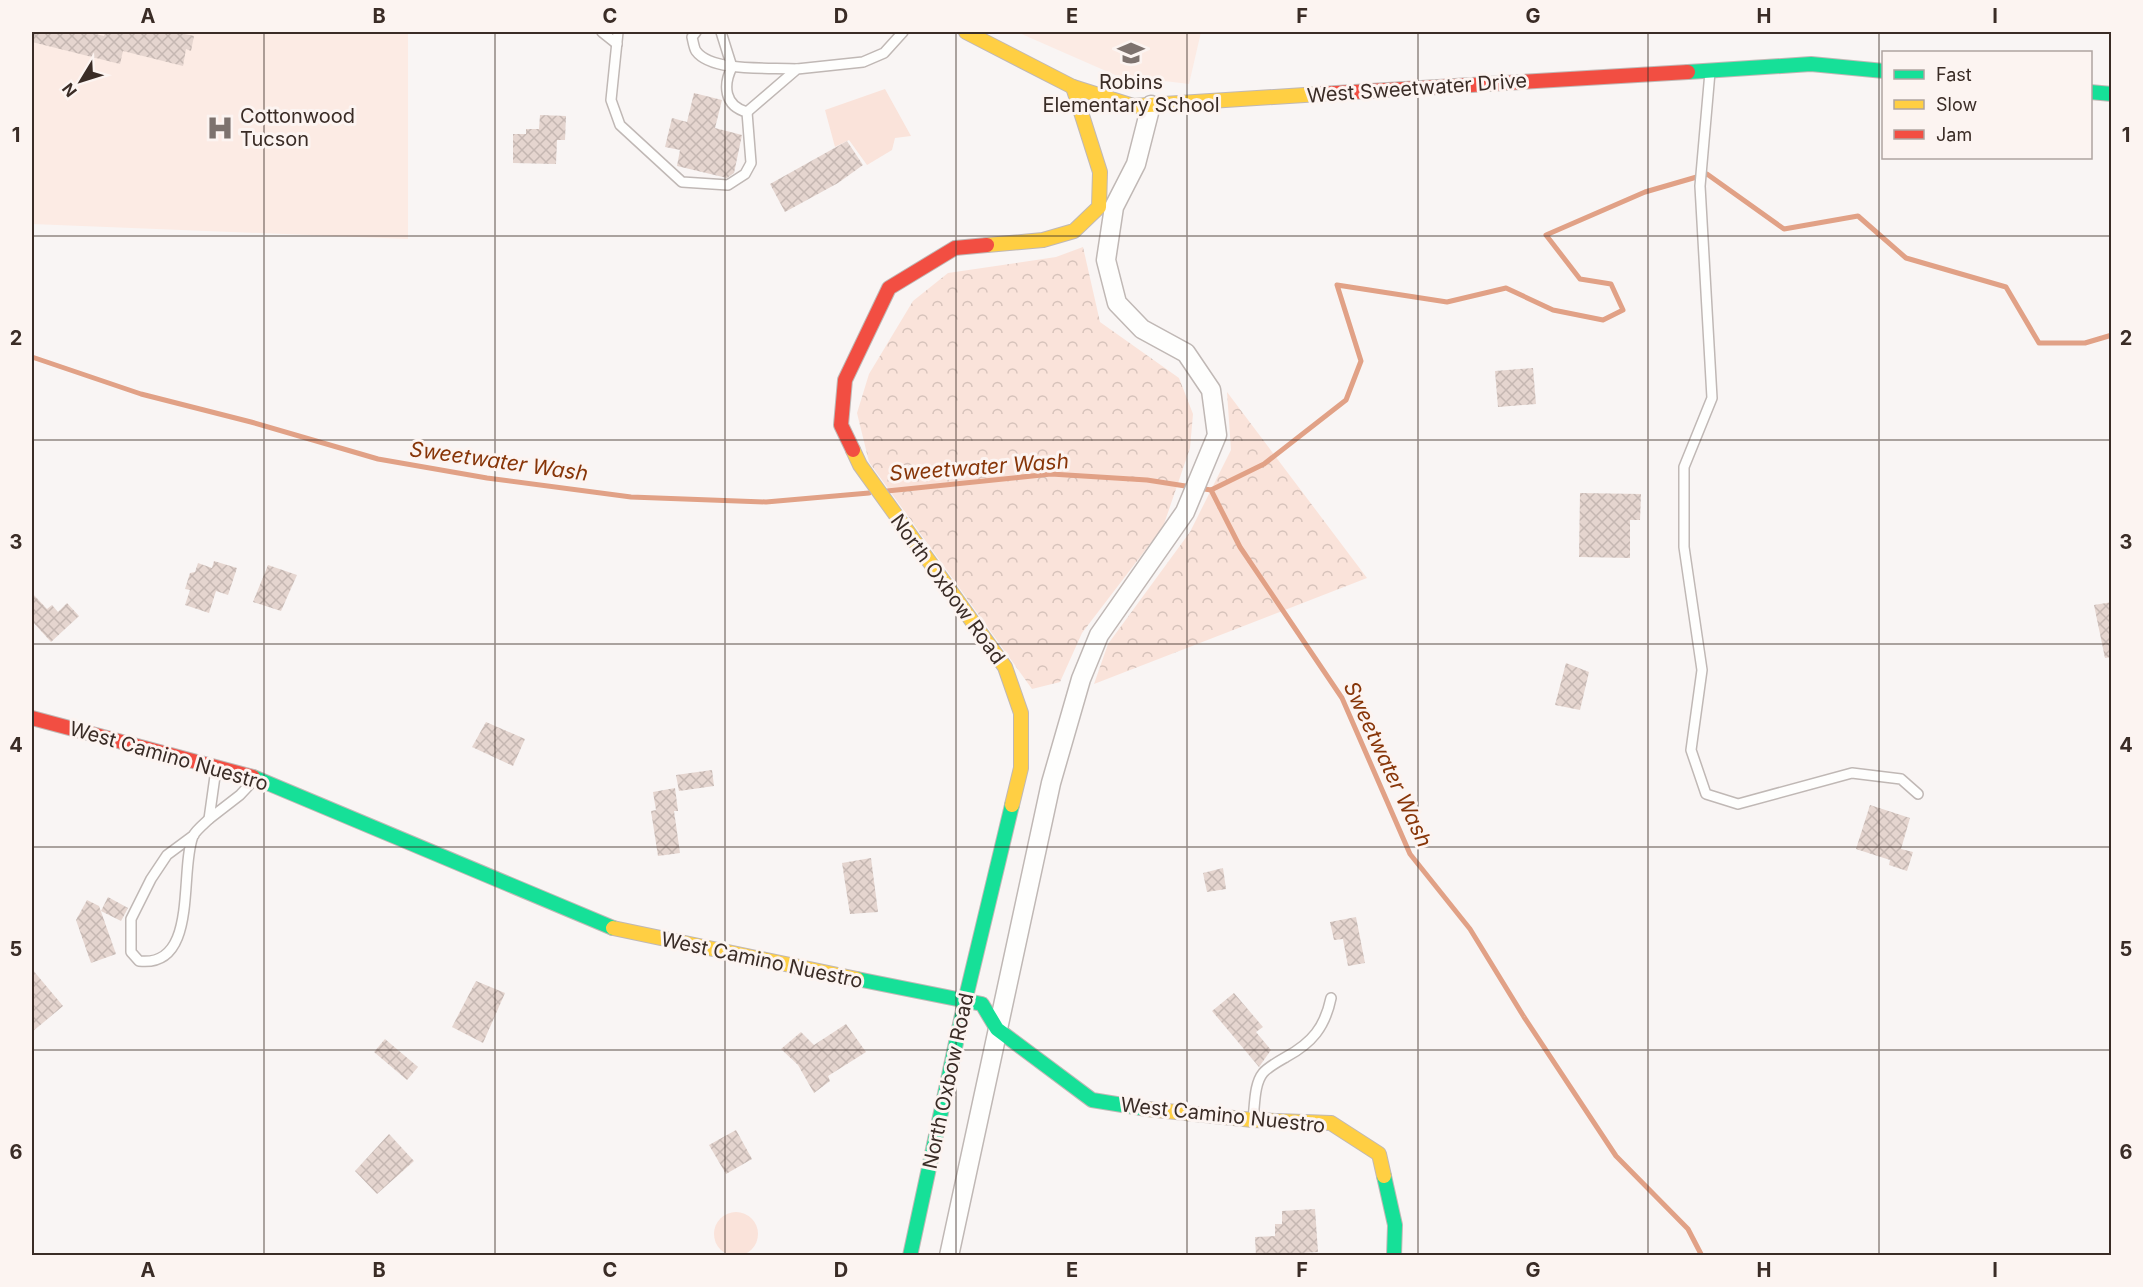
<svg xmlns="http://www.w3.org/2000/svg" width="2143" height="1287" font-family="Inter,sans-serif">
<defs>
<pattern id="park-crowns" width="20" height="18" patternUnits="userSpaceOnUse" patternTransform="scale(1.5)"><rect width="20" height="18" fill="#fae3da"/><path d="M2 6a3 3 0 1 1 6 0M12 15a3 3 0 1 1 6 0" fill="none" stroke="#d7c3bb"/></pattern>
<pattern id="building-cross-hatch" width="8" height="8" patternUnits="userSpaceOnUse" patternTransform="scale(1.5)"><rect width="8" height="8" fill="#e5d5cf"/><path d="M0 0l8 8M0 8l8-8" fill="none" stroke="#c5b7b2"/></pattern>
</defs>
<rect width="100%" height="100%" fill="#f9f5f4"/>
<g fill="#fcebe4">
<polygon points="32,32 408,32 408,239 32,224"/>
<polygon points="1017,32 1201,32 1189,84 1115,75"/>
</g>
<g fill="url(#park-crowns)">
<polygon points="1083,247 1100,322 1179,378 1193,414 1190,448 1163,527 1082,633 1060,682 1032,689 869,462 857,413 869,374 913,301 948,273 1056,257"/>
<polygon points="1227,392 1367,578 1094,684 1108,644 1190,532 1231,450"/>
</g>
<g fill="#fae3da">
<polygon points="885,89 911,136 895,138 892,150 867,165 849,140 835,147 825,110"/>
<circle cx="736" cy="1234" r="22"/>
</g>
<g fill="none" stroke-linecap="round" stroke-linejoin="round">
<g stroke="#e1a186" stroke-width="5">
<polyline points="32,357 141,394 251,422 378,459 487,478 631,497 766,502 869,493"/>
<polyline points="1211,490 1264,464 1346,400 1361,361 1337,285 1447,302 1506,288 1553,310 1603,320 1623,310 1611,284 1580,279 1546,235 1645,192 1707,174 1784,229 1858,216 1906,258 2006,287 2039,343 2085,343 2112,335"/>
<polyline points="887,491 1051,474 1147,480 1211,490 1240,547 1342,698 1410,854 1470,929 1524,1017 1616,1156 1688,1229 1702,1256"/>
</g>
</g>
<g fill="url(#building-cross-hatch)">
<polygon points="32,32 88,32 104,36 105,32 175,32 194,36 191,51 186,49 183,66 123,51 120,64 32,42"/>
<polygon points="694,93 722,100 715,128 742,135 734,173 727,178 677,166 680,150 665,147 672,118 687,122"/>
<polygon points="540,115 566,116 565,140 557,140 556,164 513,163 513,134 526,134 526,129 539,129"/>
<polygon points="847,141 863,165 838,183 785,212 770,184"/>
<polygon points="1533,368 1536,404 1498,407 1495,371"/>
<polygon points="1580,493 1641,494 1640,520 1630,520 1630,558 1579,557"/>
<polygon points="214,561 237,568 228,595 216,591 209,613 185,605 190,590 185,589 190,573 195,572 198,563 212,568"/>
<polygon points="268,565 297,575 281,611 253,602"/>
<polygon points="32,593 47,609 52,605 58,612 67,603 79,616 51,642 32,621"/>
<polygon points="2112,602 2112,657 2105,658 2094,605"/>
<polygon points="1566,663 1589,672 1580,710 1555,705"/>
<polygon points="486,722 525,739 513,766 472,747"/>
<polygon points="712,770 714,786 679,791 676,775"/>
<polygon points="675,788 678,811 674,811 680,853 658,856 651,811 656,810 653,792"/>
<polygon points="1870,805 1910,818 1901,849 1913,852 1907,871 1889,865 1890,860 1856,849"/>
<polygon points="871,858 878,912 850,914 842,863"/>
<polygon points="1223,868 1226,889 1207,892 1203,873"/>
<polygon points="108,897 128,908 121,921 101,911"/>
<polygon points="87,900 99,906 116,954 91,963 76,920"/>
<polygon points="1356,917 1365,963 1348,966 1343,939 1334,940 1330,922"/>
<polygon points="32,969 63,1006 32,1032"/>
<polygon points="476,981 505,993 483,1043 452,1027"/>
<polygon points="1234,993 1263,1027 1256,1032 1271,1050 1259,1067 1212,1011"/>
<polygon points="846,1024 866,1052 828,1076 830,1081 814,1093 798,1065 781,1049 801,1032 814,1045"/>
<polygon points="385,1039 418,1067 407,1080 374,1052"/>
<polygon points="736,1130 752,1159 726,1174 709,1145"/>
<polygon points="389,1134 414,1161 377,1194 355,1171"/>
<polygon points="1315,1209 1318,1252 1256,1256 1255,1237 1275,1236 1275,1224 1282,1224 1282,1211"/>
</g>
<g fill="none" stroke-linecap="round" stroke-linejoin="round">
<defs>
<g id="lane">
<polyline points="602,32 617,44"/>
<polyline points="618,32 611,100 620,125 682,182 728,185 745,174 751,163 747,112"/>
<path d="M696,32l-4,5c1,4 2,11 4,14 16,22 76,16 101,18"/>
<path d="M721,32l11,35c-9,18 -8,39 15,45l50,-43 66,-7 21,-9 19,-21"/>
<polyline points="1710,72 1700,186 1712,398 1684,467 1684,547 1702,670 1691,750 1706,794 1738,804 1852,773 1901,779 1918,794"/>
<polyline points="216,769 209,819 240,795 253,781"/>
<path d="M194,835l-27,20 -16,24 -20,40v33l8,9c60,7 40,-89 54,-125 3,-6 11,-12 16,-17"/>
<path d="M1253,1118c2,-13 1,-34 10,-45 5,-6 16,-12 23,-16 26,-14 39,-30 45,-59"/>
</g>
<polyline id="street" points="949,1256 1051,783 1081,679 1099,635 1185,512 1217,435 1211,390 1186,353 1142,329 1117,303 1106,260 1114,207 1136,164 1151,105"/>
<g id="fast">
<polyline points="1688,72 1811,64 1884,71"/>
<polyline points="2090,92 2112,94"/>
<polyline points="253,777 613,928"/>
<polyline points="857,979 982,1004 997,1029 1092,1100 1147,1109"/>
<polyline points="1384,1176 1395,1225 1394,1256"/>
<polyline points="910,1256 965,1001 1012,805"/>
</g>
<g id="slow">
<polyline points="966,32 1073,87 1133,106 1320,94"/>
<polyline points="987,245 1043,240 1074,231 1099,207 1100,172 1073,87"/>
<polyline points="853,450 860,465 1005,667 1021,713 1021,768 1012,805"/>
<polyline points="613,928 857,979"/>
<polyline points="1147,1109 1253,1120 1331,1123 1379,1154 1384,1176"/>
</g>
<g id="jam">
<polyline points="1320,94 1688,72"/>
<polyline points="853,450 841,425 845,380 889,288 955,248 987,245"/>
<polyline points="32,718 253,777"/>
</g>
</defs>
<use href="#lane" stroke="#c0b8b5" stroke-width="12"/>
<use href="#street" stroke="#c0b8b5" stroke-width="21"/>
<use href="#fast" stroke="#c0b8b5" stroke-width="16"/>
<use href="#slow" stroke="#c0b8b5" stroke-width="16"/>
<use href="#jam" stroke="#c0b8b5" stroke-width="16"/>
<use href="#lane" stroke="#fefefd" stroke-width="9"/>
<use href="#street" stroke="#fefefd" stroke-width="18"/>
<use href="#fast" stroke="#16e098" stroke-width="14"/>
<use href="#slow" stroke="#ffcf43" stroke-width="14"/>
<use href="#jam" stroke="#f24e42" stroke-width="14"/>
</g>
<path fill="none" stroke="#3a2c26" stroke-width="1.5" stroke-opacity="0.55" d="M264,32v1224M495,32v1224M725,32v1224M956,32v1224M1187,32v1224M1418,32v1224M1648,32v1224M1879,32v1224M32,236h2080M32,440h2080M32,644h2080M32,847h2080M32,1050h2080"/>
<defs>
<symbol id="school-bare" viewBox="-9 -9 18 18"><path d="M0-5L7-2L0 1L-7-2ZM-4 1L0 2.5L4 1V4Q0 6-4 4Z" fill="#7d726e" stroke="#fcf4f1" stroke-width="2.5" paint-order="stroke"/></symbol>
<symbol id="hospital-bare" viewBox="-9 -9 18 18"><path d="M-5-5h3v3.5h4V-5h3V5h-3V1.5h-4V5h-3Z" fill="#7d726e" stroke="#fcf4f1" stroke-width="2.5" paint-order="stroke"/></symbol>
</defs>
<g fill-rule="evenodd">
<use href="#school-bare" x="1112" y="34" width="38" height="38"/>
<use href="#hospital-bare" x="201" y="109" width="38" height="38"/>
</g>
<g text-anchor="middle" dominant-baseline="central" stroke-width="6" stroke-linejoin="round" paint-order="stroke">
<g font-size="20" fill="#3a2c26" stroke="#fcf4f1">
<text x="1131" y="82">Robins<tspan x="1131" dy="23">Elementary School</tspan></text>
<text x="240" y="116" text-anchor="start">Cottonwood<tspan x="240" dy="23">Tucson</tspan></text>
</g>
<g font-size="20" fill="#3a2c26" stroke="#fcf4f1">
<text transform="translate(1417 88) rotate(-4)">West Sweetwater Drive</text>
<text transform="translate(948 589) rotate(54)">North Oxbow Road</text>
<text transform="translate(169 756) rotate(16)">West Camino Nuestro</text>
<text transform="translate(762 960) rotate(12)">West Camino Nuestro</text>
<text transform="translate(948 1081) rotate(-78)">North Oxbow Road</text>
<text transform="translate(1223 1115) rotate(6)">West Camino Nuestro</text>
</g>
<g font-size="21" font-style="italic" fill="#873508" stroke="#fcf4f1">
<text transform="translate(499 461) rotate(8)">Sweetwater Wash</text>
<text transform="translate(979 467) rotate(-4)">Sweetwater Wash</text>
<text transform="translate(1388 764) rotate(65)">Sweetwater Wash</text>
</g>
</g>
<rect width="2143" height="1287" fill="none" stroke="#fcf4f1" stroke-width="66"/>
<rect x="1882" y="51" width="210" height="108" fill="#fcf4f1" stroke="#aea4a0" stroke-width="1.5"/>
<rect x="1894" y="70" width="30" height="9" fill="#16e098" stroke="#aea4a0" stroke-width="1.5"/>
<text x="1936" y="81" font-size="18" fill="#3a2c26">Fast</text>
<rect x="1894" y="100" width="30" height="9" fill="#ffcf43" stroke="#aea4a0" stroke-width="1.5"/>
<text x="1936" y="111" font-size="18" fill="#3a2c26">Slow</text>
<rect x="1894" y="130" width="30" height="9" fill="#f24e42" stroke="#aea4a0" stroke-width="1.5"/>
<text x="1936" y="141" font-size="18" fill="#3a2c26">Jam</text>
<g transform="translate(81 81) rotate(232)" stroke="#fcf4f1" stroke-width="4.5" paint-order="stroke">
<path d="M0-4.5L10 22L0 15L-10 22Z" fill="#3a2c26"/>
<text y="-9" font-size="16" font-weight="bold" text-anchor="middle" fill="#3a2c26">N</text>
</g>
<rect x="33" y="33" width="2077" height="1221" fill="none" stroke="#3a2c26" stroke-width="2"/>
<g font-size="20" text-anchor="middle" font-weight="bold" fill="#3a2c26">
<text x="148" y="23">A</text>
<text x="379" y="23">B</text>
<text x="610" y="23">C</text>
<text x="841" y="23">D</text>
<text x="1072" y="23">E</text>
<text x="1302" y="23">F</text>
<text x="1533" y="23">G</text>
<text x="1764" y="23">H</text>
<text x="1995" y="23">I</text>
<text x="16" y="142">1</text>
<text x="2126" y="142">1</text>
<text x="16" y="345">2</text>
<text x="2126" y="345">2</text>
<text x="16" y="549">3</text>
<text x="2126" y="549">3</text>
<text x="16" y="752">4</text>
<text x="2126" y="752">4</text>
<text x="16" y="956">5</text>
<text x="2126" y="956">5</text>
<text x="16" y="1159">6</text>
<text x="2126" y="1159">6</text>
<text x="148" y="1277">A</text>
<text x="379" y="1277">B</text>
<text x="610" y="1277">C</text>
<text x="841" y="1277">D</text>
<text x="1072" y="1277">E</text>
<text x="1302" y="1277">F</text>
<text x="1533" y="1277">G</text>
<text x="1764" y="1277">H</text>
<text x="1995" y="1277">I</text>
</g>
</svg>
